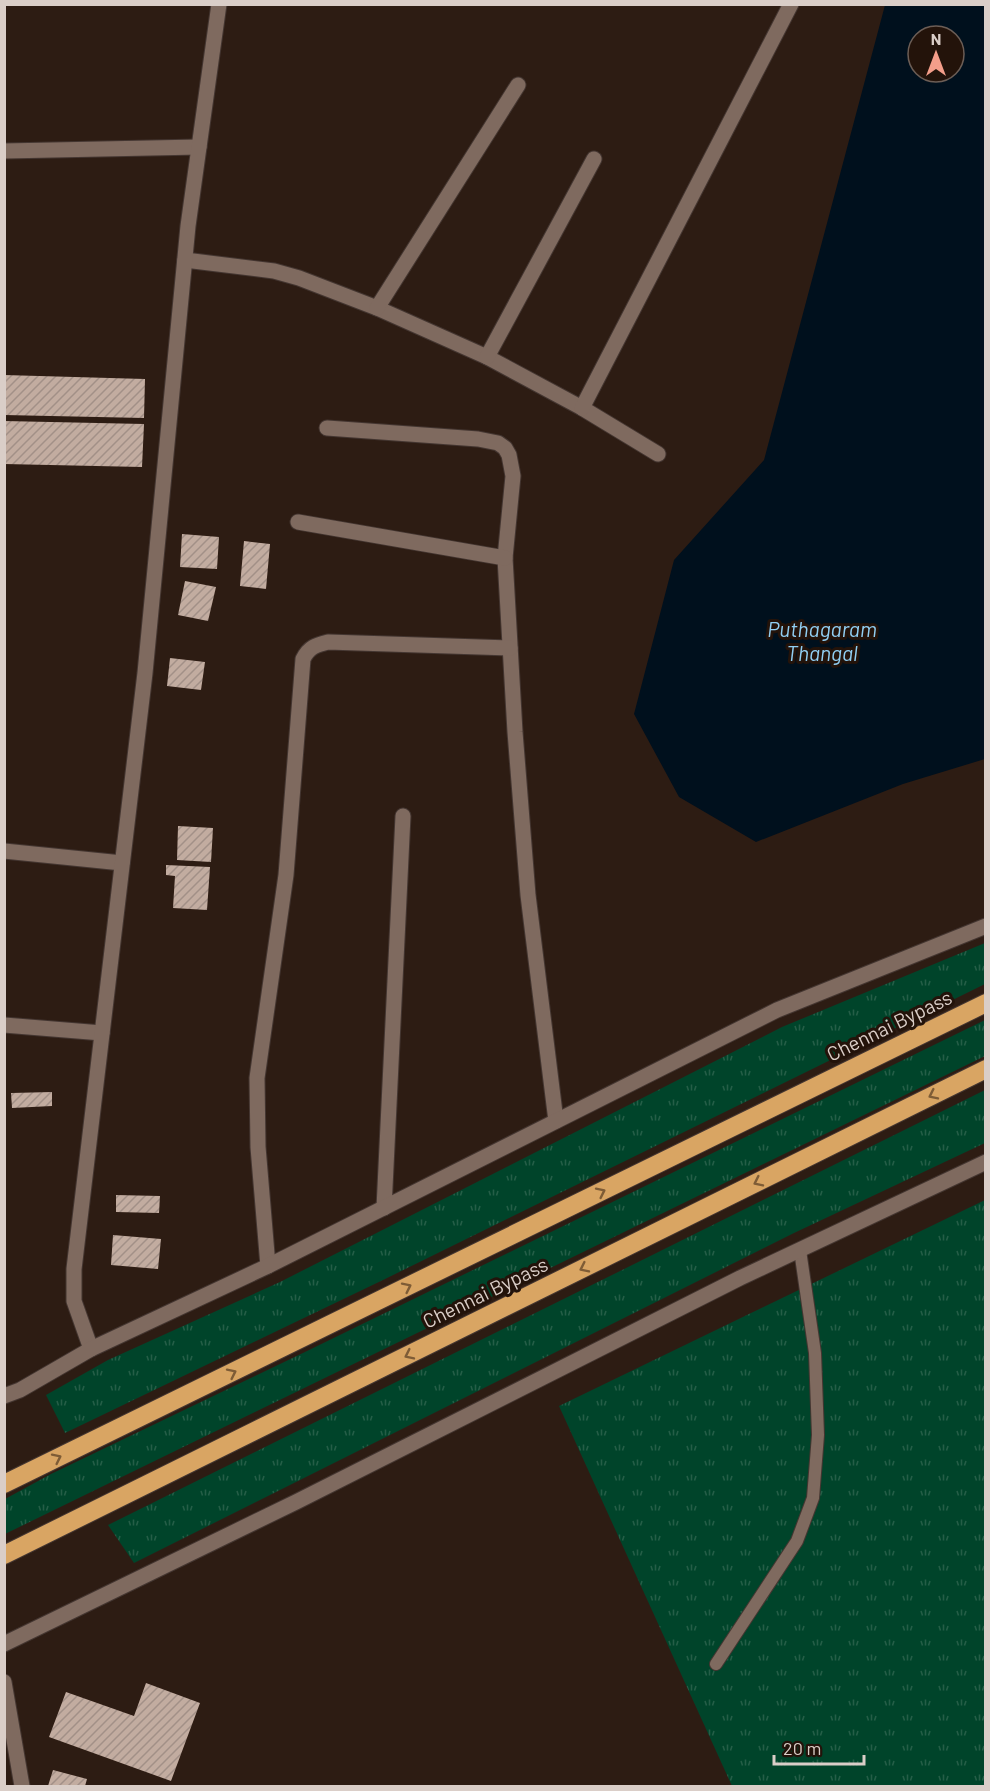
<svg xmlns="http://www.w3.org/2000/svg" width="990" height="1791" font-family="Barlow,sans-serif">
<defs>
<pattern id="grass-tufts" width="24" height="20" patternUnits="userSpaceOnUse" patternTransform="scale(1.5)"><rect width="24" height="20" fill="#00442a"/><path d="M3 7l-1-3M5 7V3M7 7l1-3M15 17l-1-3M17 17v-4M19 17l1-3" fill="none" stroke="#255e47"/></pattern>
<pattern id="building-hatch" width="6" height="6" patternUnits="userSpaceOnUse" patternTransform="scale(1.5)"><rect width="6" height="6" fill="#c2aca0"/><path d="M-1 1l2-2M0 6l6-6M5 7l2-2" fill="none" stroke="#a29087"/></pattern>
</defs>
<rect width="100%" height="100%" fill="#2d1c13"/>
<g fill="url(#grass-tufts)">
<polygon points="985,943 985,984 383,1280 65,1433 46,1395 108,1360 280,1282 782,1027"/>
<polygon points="985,1020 985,1056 5,1534 5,1499 51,1474 305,1352"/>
<polygon points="985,1090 985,1143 794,1233 134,1563 108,1525"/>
<polygon points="985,1200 985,1786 732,1786 559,1406"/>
</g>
<path fill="#00101d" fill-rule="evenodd" d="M885,5h100v754l-82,25 -147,58 -77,-45 -45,-83 40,-154 90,-100zM918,36h36v36h-36z"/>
<g fill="url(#building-hatch)">
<polygon points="4,375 145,379 144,418 4,415"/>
<polygon points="4,421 144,424 142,467 4,464"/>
<polygon points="182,534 219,537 217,569 180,567"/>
<polygon points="244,541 270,544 266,589 240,586"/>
<polygon points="185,581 216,587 208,621 178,615"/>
<polygon points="170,658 205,662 201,690 167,686"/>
<polygon points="178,826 213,828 211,862 177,860"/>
<polygon points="166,865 210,867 207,910 173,908 175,876 166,875"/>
<polygon points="52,1092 52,1106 12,1108 11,1093"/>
<polygon points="116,1195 160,1196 159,1213 116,1212"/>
<polygon points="113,1235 161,1239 158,1269 111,1265"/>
<polygon points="146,1683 200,1703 171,1781 49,1737 66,1692 134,1716"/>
<polygon points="53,1770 87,1779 85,1786 48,1786"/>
</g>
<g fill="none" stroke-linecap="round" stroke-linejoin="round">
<defs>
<polyline id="lane" points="716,1664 797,1541 813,1498 818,1435 815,1353 800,1250"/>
<g id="street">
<polyline points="4,151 199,147"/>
<polyline points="185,260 274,271 299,278 377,308 487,357 582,408 658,454"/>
<polyline points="377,308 518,85"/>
<polyline points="487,357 594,159"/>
<polyline points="582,408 791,4"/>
<polyline points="327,428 478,439 498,443 505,448 509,455 513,476 505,558 515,732 528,895 556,1121"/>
<polyline points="298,522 505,558"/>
<polyline points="4,851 122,863"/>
<polyline points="4,1025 102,1033"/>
<polyline points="384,1208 403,816"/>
<path d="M268,1266l-10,-119 -1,-69 29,-203 17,-216c6,-12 13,-14 25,-17l182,6"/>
<polyline points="91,1349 74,1301 74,1269 145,673 188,226 219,4"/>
<polyline points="4,1682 22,1786"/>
</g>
<g id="secondary">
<polyline points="4,1396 20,1390 91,1349 268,1266 777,1010 986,926"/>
<polyline points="4,1644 296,1502 740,1278 986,1162"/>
</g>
<g id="highway">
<polyline points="4,1484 986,1003"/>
<polyline points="4,1555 986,1069"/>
</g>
</defs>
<use href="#lane" stroke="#443631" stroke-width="14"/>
<use href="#street" stroke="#443631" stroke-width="17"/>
<use href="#secondary" stroke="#443631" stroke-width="17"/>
<use href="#highway" stroke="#443631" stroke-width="20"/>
<use href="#lane" stroke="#7f6a5f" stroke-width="12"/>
<use href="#street" stroke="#7f6a5f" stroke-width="15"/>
<use href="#secondary" stroke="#7f6a5f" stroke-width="15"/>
<use href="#highway" stroke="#d9a563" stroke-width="18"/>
</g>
<defs><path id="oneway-chevron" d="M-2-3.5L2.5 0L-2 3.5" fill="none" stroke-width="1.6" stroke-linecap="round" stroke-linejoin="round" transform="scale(1.5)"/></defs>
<g stroke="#7e5c36">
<use href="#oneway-chevron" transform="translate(933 1095) rotate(154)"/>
<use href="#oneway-chevron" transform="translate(758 1182) rotate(154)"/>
<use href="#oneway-chevron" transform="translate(601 1192) rotate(-26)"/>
<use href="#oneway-chevron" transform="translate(584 1268) rotate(154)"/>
<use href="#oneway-chevron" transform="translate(407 1287) rotate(-26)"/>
<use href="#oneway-chevron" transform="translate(409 1355) rotate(154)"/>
<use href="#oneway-chevron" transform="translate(232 1373) rotate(-26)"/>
<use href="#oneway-chevron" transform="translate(57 1458) rotate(-26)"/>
</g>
<g text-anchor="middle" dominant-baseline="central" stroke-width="6" stroke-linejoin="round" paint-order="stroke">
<g font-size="20" fill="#dacec8" stroke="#23130a">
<text transform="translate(889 1025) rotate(-26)">Chennai Bypass</text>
<text transform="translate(485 1292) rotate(-26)">Chennai Bypass</text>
</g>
<g font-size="21" font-style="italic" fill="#91cff3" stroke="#23130a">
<text x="822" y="628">Puthagaram<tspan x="822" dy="24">Thangal</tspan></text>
</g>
</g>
<rect width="990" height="1791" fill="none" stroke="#dacec8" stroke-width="12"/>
<g transform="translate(936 54)"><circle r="28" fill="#23130a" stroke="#6c5e56" stroke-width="1.5"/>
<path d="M0-4.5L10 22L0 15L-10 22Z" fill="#f49e8a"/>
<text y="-9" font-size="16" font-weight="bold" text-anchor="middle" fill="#dacec8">N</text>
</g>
<path d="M774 1755v9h90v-9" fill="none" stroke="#dacec8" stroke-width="3"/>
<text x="783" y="1755" font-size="18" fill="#dacec8" stroke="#23130a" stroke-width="4.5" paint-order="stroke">20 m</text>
</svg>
